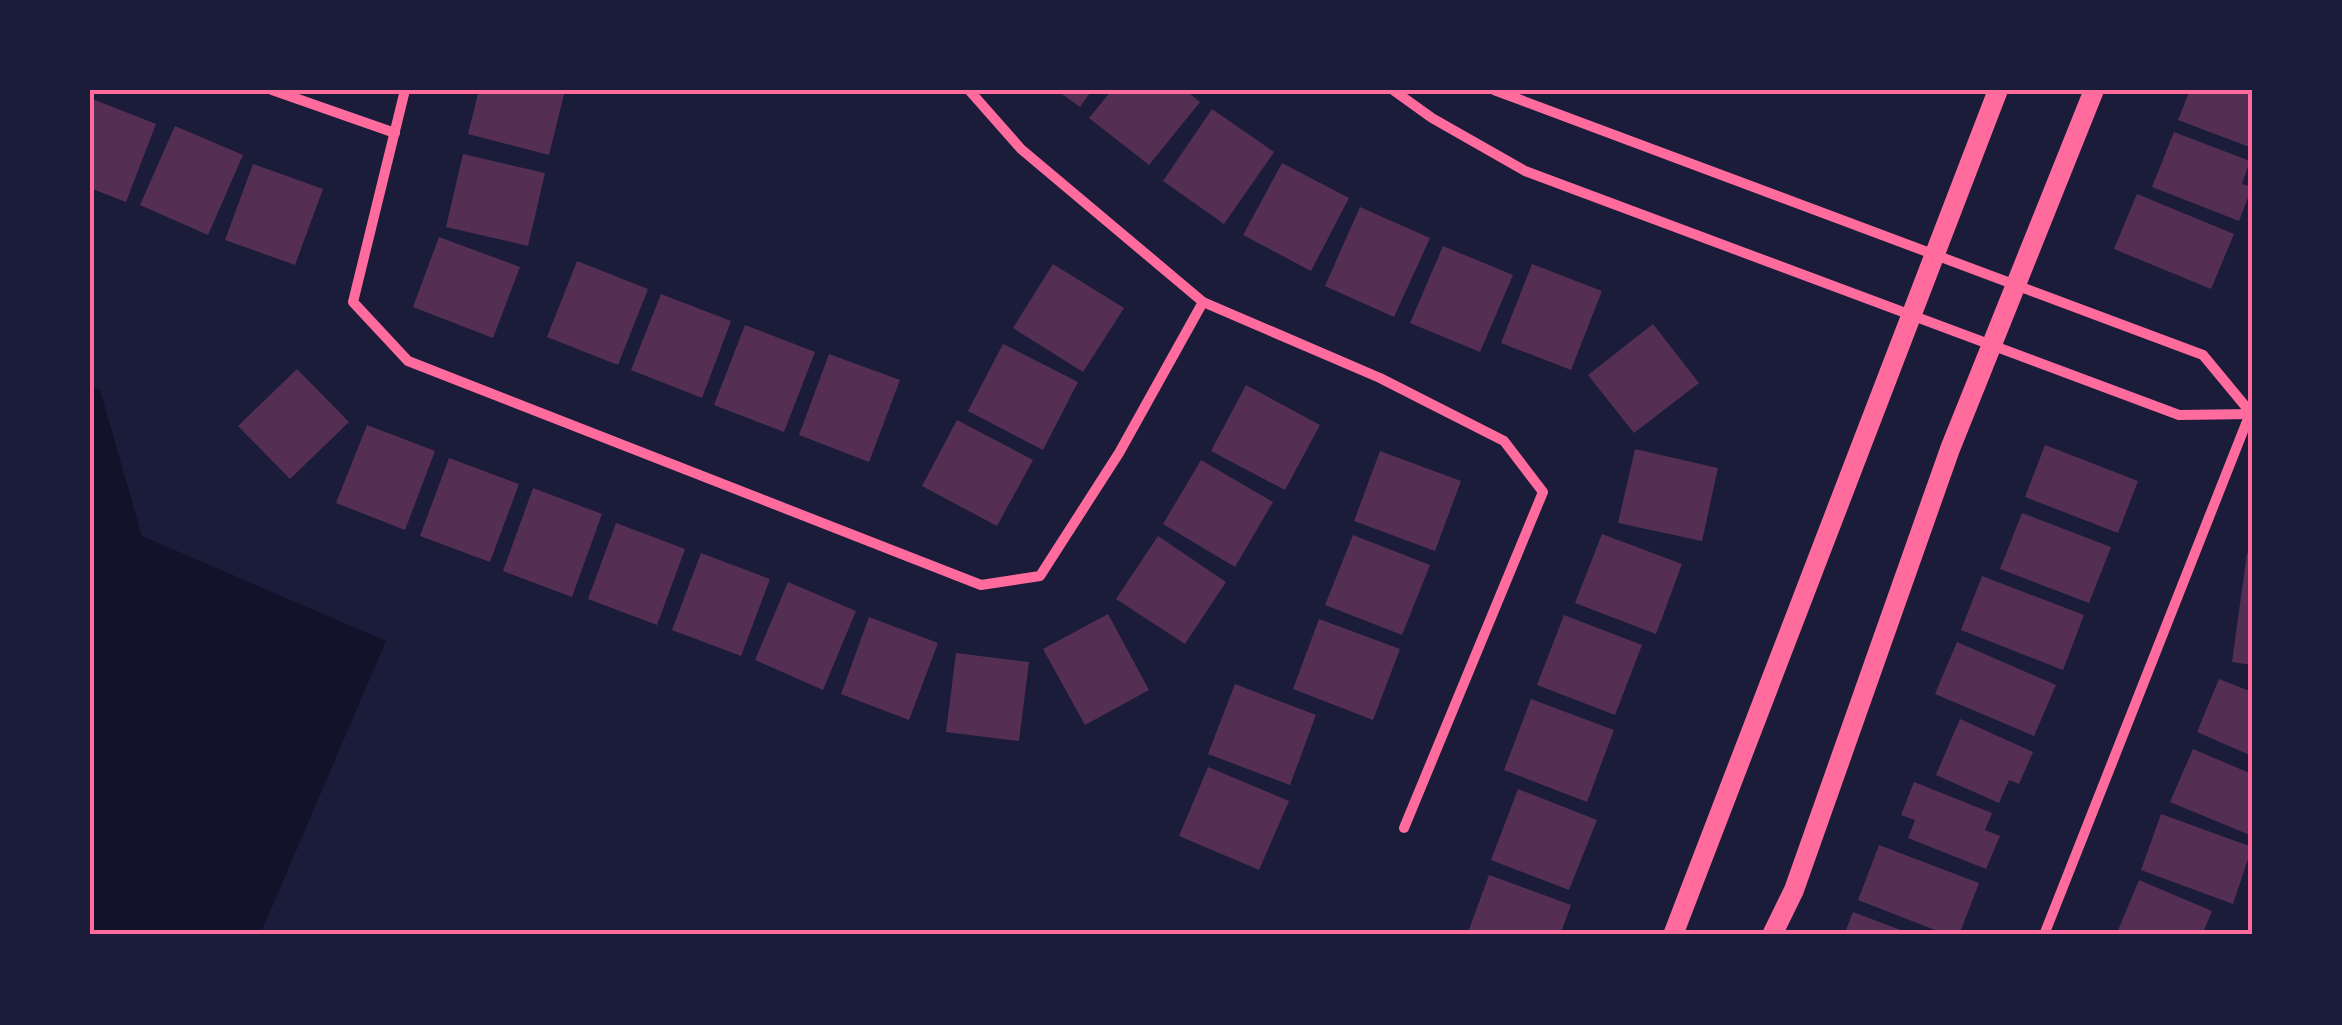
<svg xmlns="http://www.w3.org/2000/svg" width="2342" height="1025" font-family="'Source Serif 4',serif">
<rect width="100%" height="100%" fill="#1b1b3a"/>
<polygon fill="#12122b" points="90,386 100,390 142,536 386,641 260,935 90,935"/>
<g fill="#542f53">
<polygon points="479,90 565,90 549,155 468,134"/>
<polygon points="1056,90 1092,90 1080,107"/>
<polygon points="1112,90 1185,90 1200,102 1149,165 1089,118"/>
<polygon points="2190,90 2252,90 2252,148 2178,120"/>
<polygon points="90,98 156,124 126,202 90,188"/>
<polygon points="1212,109 1274,152 1224,224 1163,181"/>
<polygon points="175,126 243,155 208,235 140,205"/>
<polygon points="2174,132 2250,161 2242,184 2252,187 2239,221 2152,187"/>
<polygon points="463,154 545,173 528,246 446,227"/>
<polygon points="1282,163 1349,198 1311,271 1243,235"/>
<polygon points="253,164 323,189 295,265 225,240"/>
<polygon points="2137,194 2234,234 2211,289 2114,249"/>
<polygon points="1360,207 1430,238 1394,317 1325,286"/>
<polygon points="439,237 520,267 493,338 413,307"/>
<polygon points="1443,246 1513,275 1480,352 1410,323"/>
<polygon points="577,261 648,289 618,365 547,337"/>
<polygon points="1053,264 1124,308 1083,372 1013,328"/>
<polygon points="1532,264 1602,291 1571,370 1501,343"/>
<polygon points="661,294 731,321 702,398 631,370"/>
<polygon points="1653,324 1699,383 1634,433 1588,375"/>
<polygon points="745,325 815,352 784,432 714,405"/>
<polygon points="1003,344 1078,382 1043,450 968,411"/>
<polygon points="829,354 900,380 869,462 799,435"/>
<polygon points="297,369 349,422 290,479 238,426"/>
<polygon points="1246,385 1320,425 1285,490 1211,451"/>
<polygon points="957,420 1033,460 997,526 922,486"/>
<polygon points="367,425 435,451 405,530 336,503"/>
<polygon points="2045,445 2138,481 2118,533 2025,497"/>
<polygon points="1635,449 1718,468 1702,541 1618,523"/>
<polygon points="1380,451 1461,481 1435,551 1354,521"/>
<polygon points="449,458 519,484 490,562 420,536"/>
<polygon points="1201,460 1273,502 1235,567 1163,524"/>
<polygon points="533,488 602,514 572,597 503,571"/>
<polygon points="2022,513 2111,547 2089,603 2000,569"/>
<polygon points="616,523 685,549 657,625 588,599"/>
<polygon points="1602,534 1682,564 1656,634 1575,603"/>
<polygon points="1353,535 1430,565 1402,635 1325,605"/>
<polygon points="1158,536 1226,582 1185,644 1116,599"/>
<polygon points="701,553 770,579 741,656 672,630"/>
<polygon points="2247,553 2252,554 2252,665 2232,662"/>
<polygon points="1982,576 2084,615 2063,670 1961,630"/>
<polygon points="788,582 856,611 823,690 755,660"/>
<polygon points="1108,614 1149,690 1085,725 1043,649"/>
<polygon points="1564,615 1642,645 1615,715 1537,685"/>
<polygon points="869,617 938,643 909,720 841,694"/>
<polygon points="1319,619 1400,649 1373,720 1293,689"/>
<polygon points="1957,642 2056,685 2034,736 1935,694"/>
<polygon points="956,653 1029,662 1019,741 946,732"/>
<polygon points="2219,679 2252,692 2252,756 2197,732"/>
<polygon points="1235,684 1316,715 1290,785 1208,754"/>
<polygon points="1531,699 1614,730 1587,802 1504,770"/>
<polygon points="1960,719 2033,752 2019,784 2009,780 1999,803 1936,775"/>
<polygon points="2193,749 2252,774 2252,836 2170,802"/>
<polygon points="1208,767 1289,801 1259,870 1179,836"/>
<polygon points="1914,782 1992,813 1985,830 2000,836 1986,869 1908,838 1915,820 1901,815"/>
<polygon points="1518,789 1597,820 1569,890 1491,860"/>
<polygon points="2161,814 2252,847 2233,904 2141,870"/>
<polygon points="1879,845 1979,883 1959,935 1948,935 1858,900"/>
<polygon points="1489,875 1571,905 1560,935 1467,935"/>
<polygon points="2139,880 2212,911 2202,935 2116,935"/>
<polygon points="1853,912 1914,935 1844,935"/>
</g>
<g fill="none" stroke-linecap="round" stroke-linejoin="round">
<g stroke="#ff6b9d" stroke-width="10">
<polyline points="272,90 395,133"/>
<polyline points="405,90 353,302 408,361 981,585 1040,576 1119,453 1203,302"/>
<polyline points="969,90 1021,149 1203,302 1380,378 1504,441 1543,492 1404,828"/>
<polyline points="1393,90 1432,118 1525,171 2179,415 2252,414"/>
<polyline points="1494,90 2203,355 2251,413"/>
<polyline points="2044,935 2251,411"/>
</g>
<g stroke="#ff6b9d" stroke-width="20">
<polyline points="1673,935 1998,90"/>
<polyline points="1772,935 1794,890 1950,449 2094,90"/>
</g>
</g>
<rect width="2342" height="1025" fill="none" stroke="#1b1b3a" stroke-width="185"/>
<rect x="92" y="92" width="2158" height="840" fill="none" stroke="#ff6b9d" stroke-width="4"/>
</svg>
